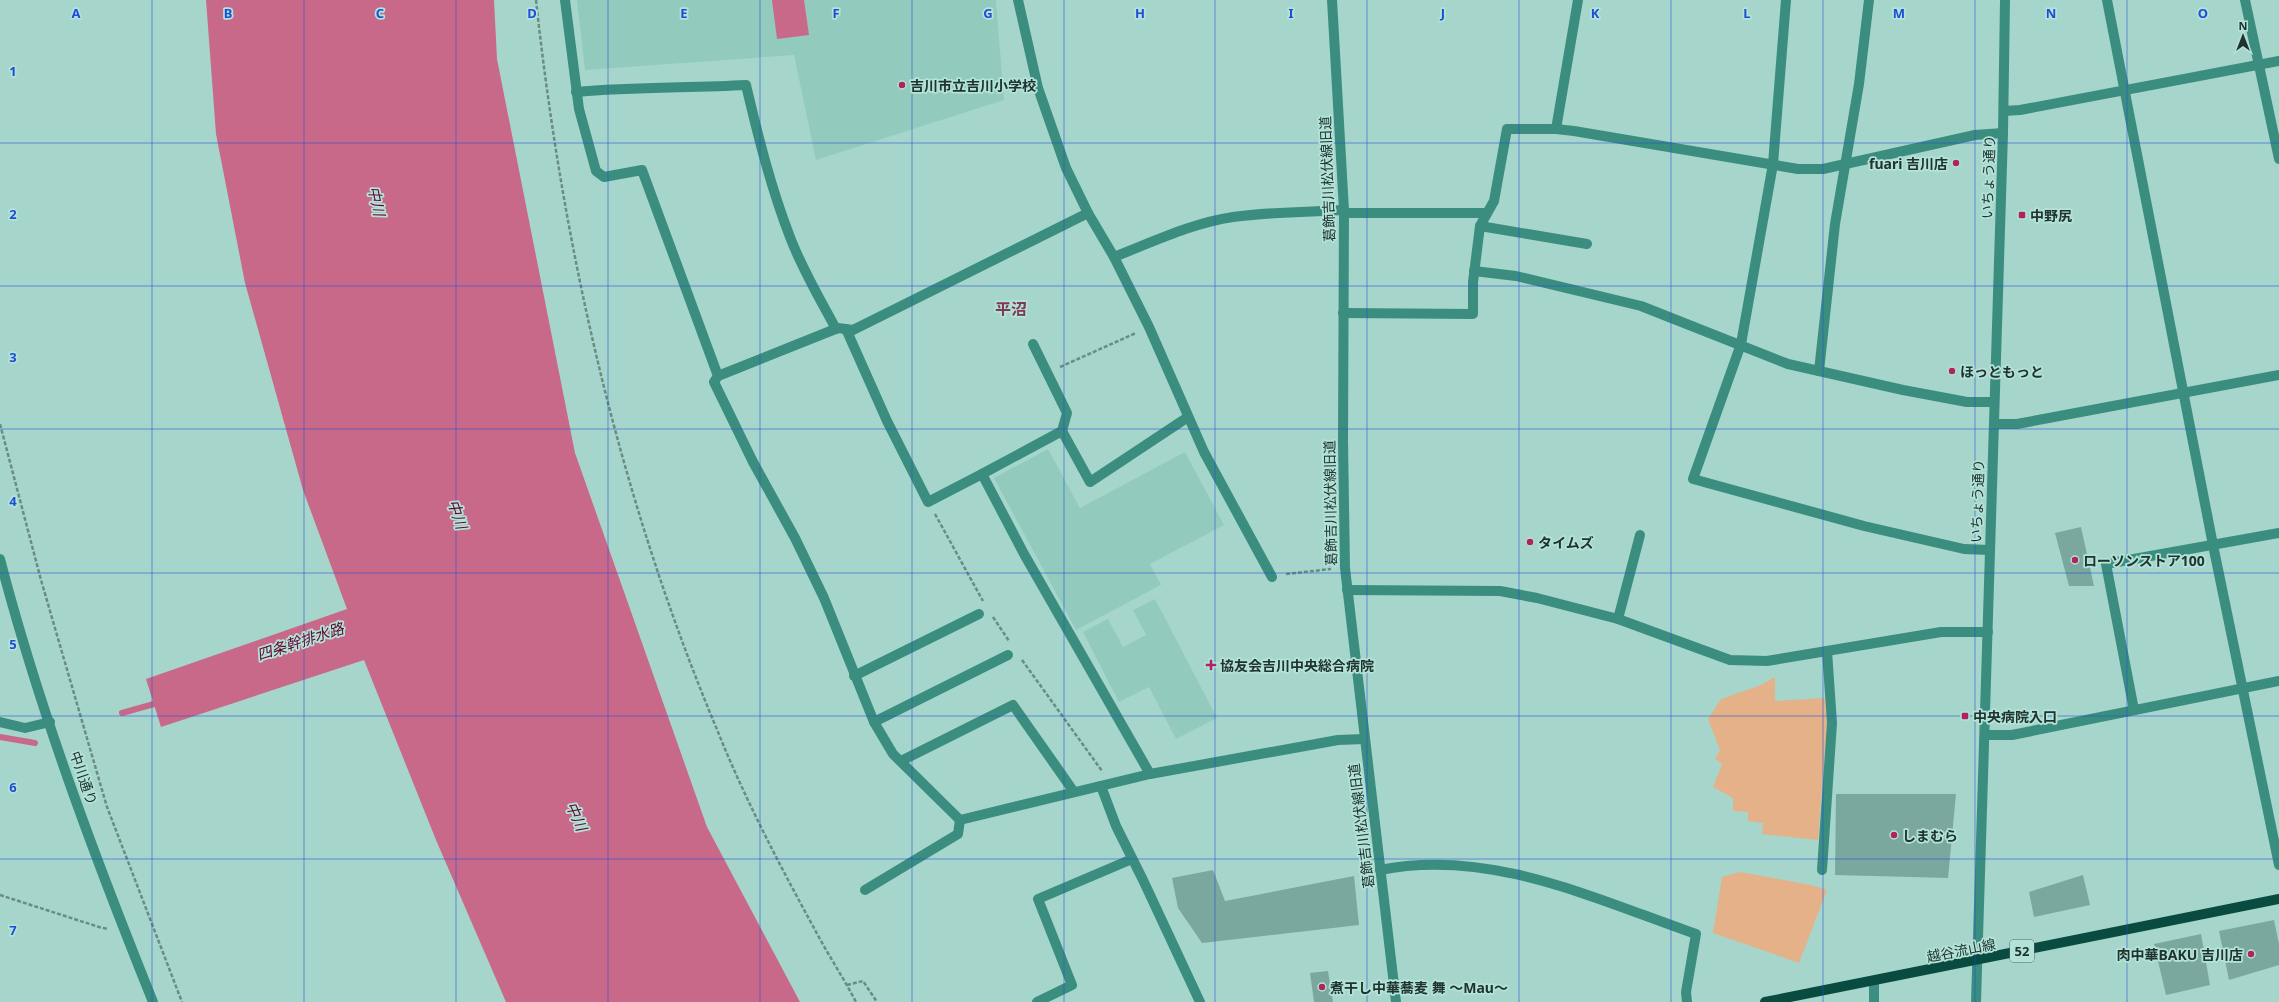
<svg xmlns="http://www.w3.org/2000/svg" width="2279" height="1002" font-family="'Noto Sans','Noto Sans JP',sans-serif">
<rect width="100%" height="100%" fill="#a6d6cb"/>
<g fill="#92cbbe">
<polygon points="577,0 996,0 1004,100 816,160 794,55 585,70"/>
<polygon points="1048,449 1080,508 1185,452 1224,525 1150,564 1161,585 1076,630 994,478"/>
<polygon points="1155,599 1217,718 1176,739 1149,687 1119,702 1083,632 1108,619 1123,647 1146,635 1133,610"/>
</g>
<g fill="#e5b188">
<polygon points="1775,677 1775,701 1825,698 1827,724 1818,840 1762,834 1763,823 1748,821 1748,812 1733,811 1733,798 1713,787 1722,764 1715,759 1720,750 1708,719 1721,699 1761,685"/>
<polygon points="1740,872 1811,885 1827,890 1799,963 1713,933 1722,877"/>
</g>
<g fill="#c96989">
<polygon points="206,0 494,0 497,59 575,453 707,827 800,1002 506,1002 436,840 364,660 161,727 146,679 347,609 303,490 245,283 216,134"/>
<polygon points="772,0 804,0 809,35 777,39"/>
</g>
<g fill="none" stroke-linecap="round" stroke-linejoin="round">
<g stroke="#c96989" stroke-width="6">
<polyline points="122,713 161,702"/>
<polyline points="0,737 35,743"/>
</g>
</g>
<g fill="#7aa89e">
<polygon points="2081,527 2094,586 2069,586 2055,533"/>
<polygon points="1836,794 1956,794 1948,878 1835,875"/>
<polygon points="1213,870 1225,901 1354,876 1359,925 1202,943 1178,908 1172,878"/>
<polygon points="2083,875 2090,905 2034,917 2029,892"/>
<polygon points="2274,920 2279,944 2279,965 2229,980 2219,931"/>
<polygon points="2201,934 2210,985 2166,995 2154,944"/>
<polygon points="1328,971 1333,1002 1314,1002 1310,973"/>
</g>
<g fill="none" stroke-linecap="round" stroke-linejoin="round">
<g stroke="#698c84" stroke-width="2.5" stroke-dasharray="4 2" stroke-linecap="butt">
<path d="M536,0c27,250 84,499 182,732 27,67 61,132 96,196 13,25 29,49 42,74"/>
<polyline points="1060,367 1136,333"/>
<polyline points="0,424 41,580 107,807 182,1002"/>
<polyline points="935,514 983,601"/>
<polyline points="1286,574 1331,569"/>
<polyline points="993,617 1009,641"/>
<polyline points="1022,660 1102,771"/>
<polyline points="0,895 99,927 108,929"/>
<polyline points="847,985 863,981 877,1002"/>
</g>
<g stroke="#3b8e7f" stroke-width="10">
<polyline points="565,0 579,109 596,171 604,177 642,170 718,376"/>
<polyline points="1018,0 1038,88 1066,168 1088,213 1114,257 1149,327 1204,452 1272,577"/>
<polyline points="1332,0 1344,210 1343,441 1345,568 1396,1002"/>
<polyline points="1786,0 1773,164 1741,344 1693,479 1864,526 1964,549 1989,550"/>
<polyline points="2107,0 2213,545 2279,865"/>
<polyline points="2245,0 2279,159"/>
<path d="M576,92c57,-5 114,-4 170,-7 12,51 25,103 44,152 12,32 30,62 46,92"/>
<polyline points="2004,111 2020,110 2279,61"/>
<polyline points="1556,129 1578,0"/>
<polyline points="1088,213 853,330 838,328 718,376 714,382 753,462 795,538 824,598 874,722 893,754 960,820 1150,774 1338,740 1364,739"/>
<polyline points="1344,213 1486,213"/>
<polyline points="1480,226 1587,244"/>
<path d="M1114,257c39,-15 78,-34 119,-40 36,-5 74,-5 111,-7"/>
<polyline points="1474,271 1516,276 1641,306 1788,364 1903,390 1967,402 1994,402"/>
<polyline points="1343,313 1473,314 1473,282 1480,226 1494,201 1507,129 1556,129 1574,131 1798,169 1823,169 1975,135 2003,133"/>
<polyline points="846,329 887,421 928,502 982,474 1024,554 1150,774"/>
<polyline points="1033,344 1067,413 1062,431"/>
<polyline points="1819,371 1835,224 1859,84 1869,0"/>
<polyline points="1994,424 2017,424 2279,375"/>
<polyline points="982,474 1062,431 1090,482 1188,417"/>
<path d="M0,559c39,150 95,299 153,443"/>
<polyline points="1347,590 1500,591 1537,598 1618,619 1730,660 1767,661 1941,632 1988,632"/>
<polyline points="1618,619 1640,535"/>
<polyline points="854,676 979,614"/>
<polyline points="2134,710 2106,564 2279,533"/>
<polyline points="0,722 25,728 50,722"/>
<polyline points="874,722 1008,655"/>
<polyline points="1985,735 2012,735 2279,681"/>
<polyline points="901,761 1013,705 1074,792"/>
<polyline points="1101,786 1116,826 1143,880 1200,1002"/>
<path d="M1380,870c110,-22 215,29 316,64l-10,58 1,10"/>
<polyline points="1822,870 1832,723 1827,651"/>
<polyline points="865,890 958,834 960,820"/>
<polyline points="1037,1002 1072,985 1038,899 1132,859"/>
<polyline points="1874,1002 1874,981"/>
<polyline points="1976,1002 2003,133 2005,0"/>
</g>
<polyline stroke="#094b41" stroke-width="10" points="1765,1002 2279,899"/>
</g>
<path fill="none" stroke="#1d4ed8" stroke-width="1" stroke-opacity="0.55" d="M152,0v1002M304,0v1002M456,0v1002M608,0v1002M760,0v1002M912,0v1002M1064,0v1002M1215,0v1002M1367,0v1002M1519,0v1002M1671,0v1002M1823,0v1002M1975,0v1002M2127,0v1002M0,143h2279M0,286h2279M0,429h2279M0,573h2279M0,716h2279M0,859h2279"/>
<g fill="#af2361" stroke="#b3e3d8" stroke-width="1.5">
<circle cx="902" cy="85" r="4"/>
<circle cx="1956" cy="163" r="4"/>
<rect x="2018" y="211" width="8" height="8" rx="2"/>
<circle cx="1952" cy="371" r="4"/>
<circle cx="1530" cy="542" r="4"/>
<circle cx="2075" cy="560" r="4"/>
<path d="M1209 659h4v4h4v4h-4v4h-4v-4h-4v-4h4z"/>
<rect x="1961" y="712" width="8" height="8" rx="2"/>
<circle cx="1894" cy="835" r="4"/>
<circle cx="2251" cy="954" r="4"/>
<circle cx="1322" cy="987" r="4"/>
</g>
<g text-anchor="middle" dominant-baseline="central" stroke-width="3.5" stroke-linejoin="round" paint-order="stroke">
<rect fill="#b3e3d8" stroke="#4c6862" stroke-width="1" x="2010" y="940" width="24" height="22" rx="3"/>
<g font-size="13" font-weight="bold" fill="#20332f">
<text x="2022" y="951">52</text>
</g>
<g font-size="14" font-weight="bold" fill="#20332f" stroke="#b3e3d8" text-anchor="start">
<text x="910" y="85">吉川市立吉川小学校</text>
<text x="1948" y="163" text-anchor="end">fuari 吉川店</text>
<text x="2030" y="215">中野尻</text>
<text x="1960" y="371">ほっともっと</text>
<text x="1538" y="542">タイムズ</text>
<text x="2083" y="560">ローソンストア100</text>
<text x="1220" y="665">協友会吉川中央総合病院</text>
<text x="1973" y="716">中央病院入口</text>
<text x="1902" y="835">しまむら</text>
<text x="2243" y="954" text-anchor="end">肉中華BAKU 吉川店</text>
<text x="1330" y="987">煮干し中華蕎麦 舞 〜Mau〜</text>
</g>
<g font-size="14" fill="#20332f" stroke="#b3e3d8">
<text transform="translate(1988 177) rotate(-88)">いちょう通り</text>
<text transform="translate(1327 179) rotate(-92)">葛飾吉川松伏線旧道</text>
<text transform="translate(1977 501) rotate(-88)">いちょう通り</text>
<text transform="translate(1330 503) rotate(-91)">葛飾吉川松伏線旧道</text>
<text transform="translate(84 778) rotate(71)">中川通り</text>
<text transform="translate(1361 826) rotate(-97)">葛飾吉川松伏線旧道</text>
<text transform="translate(1961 950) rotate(-11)">越谷流山線</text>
</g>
<g font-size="15" font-style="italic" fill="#610531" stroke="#b3e3d8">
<text transform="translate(377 201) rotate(78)">中川</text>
<text transform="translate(458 514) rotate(71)">中川</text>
<text transform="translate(300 641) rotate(-18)">四条幹排水路</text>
<text transform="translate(577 816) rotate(66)">中川</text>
</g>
<g font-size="16" font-weight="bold" fill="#7f3952" stroke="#b3e3d8">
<text x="1011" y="309">平沼</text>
</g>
</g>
<g font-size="13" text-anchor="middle" font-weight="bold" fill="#1d4ed8" stroke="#b3e3d8" stroke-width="3.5" stroke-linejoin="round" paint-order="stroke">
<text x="76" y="18">A</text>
<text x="228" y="18">B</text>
<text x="380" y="18">C</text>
<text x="532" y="18">D</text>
<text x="684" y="18">E</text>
<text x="836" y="18">F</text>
<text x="988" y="18">G</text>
<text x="1140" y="18">H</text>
<text x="1291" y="18">I</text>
<text x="1443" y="18">J</text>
<text x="1595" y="18">K</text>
<text x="1747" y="18">L</text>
<text x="1899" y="18">M</text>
<text x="2051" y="18">N</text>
<text x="2203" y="18">O</text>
<text x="13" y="76">1</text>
<text x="13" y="219">2</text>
<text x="13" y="362">3</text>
<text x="13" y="506">4</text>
<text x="13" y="649">5</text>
<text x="13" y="792">6</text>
<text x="13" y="935">7</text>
</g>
<g transform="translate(2243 36)" stroke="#b3e3d8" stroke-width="3" paint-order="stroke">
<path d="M0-3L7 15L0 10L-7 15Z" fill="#20332f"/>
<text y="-6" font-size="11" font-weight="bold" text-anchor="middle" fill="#20332f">N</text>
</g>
</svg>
